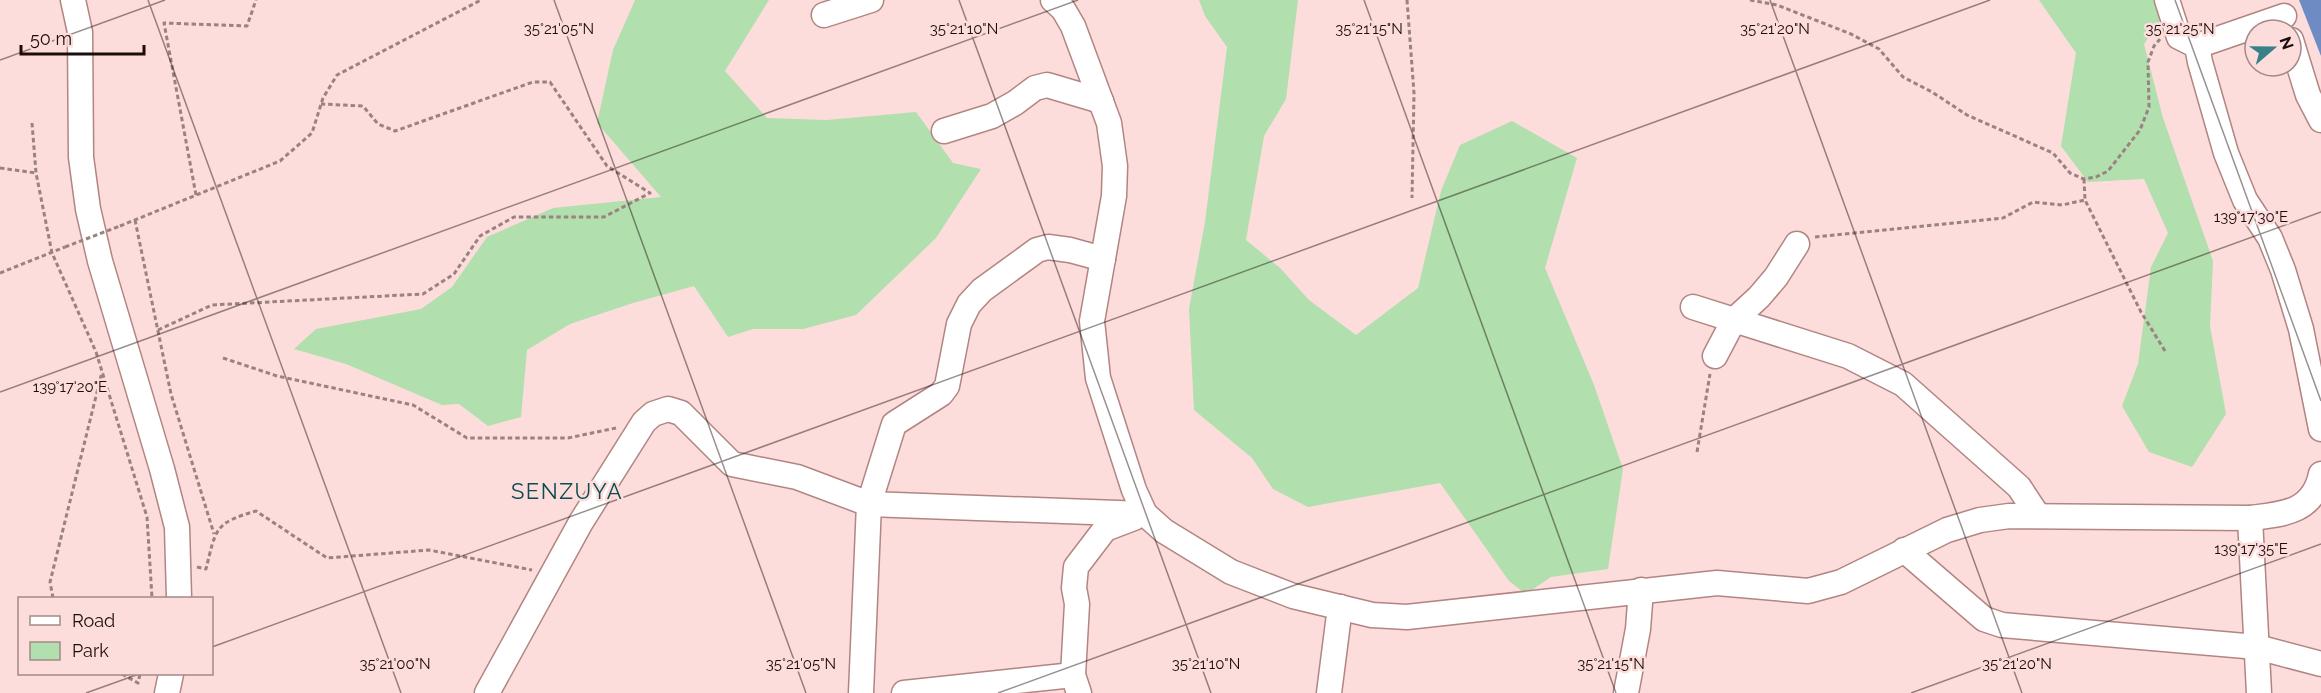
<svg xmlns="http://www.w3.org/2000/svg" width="2321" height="693" font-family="Raleway,sans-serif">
<rect width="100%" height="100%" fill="#fcdddb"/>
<g fill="#b1dfae">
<polygon points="635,0 769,0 725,71 767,118 827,120 916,112 953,163 981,169 936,238 856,315 803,329 753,329 728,337 694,286 633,303 570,324 527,350 521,417 488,426 459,404 442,405 346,364 294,349 316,329 421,309 452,287 487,237 553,208 661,197 597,123 613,50"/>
<polygon points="1199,0 1298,0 1286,99 1264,136 1246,240 1280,268 1309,300 1356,335 1418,288 1441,191 1460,145 1512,121 1577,158 1545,268 1594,385 1623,469 1608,569 1551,577 1526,594 1509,581 1440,483 1308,507 1273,489 1252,458 1194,410 1189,309 1205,222 1227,47 1205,16"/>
<polygon points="2039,0 2158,0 2163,16 2144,44 2163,118 2213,261 2210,326 2226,414 2192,467 2149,452 2122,406 2138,364 2151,267 2168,233 2144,179 2088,182 2061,146 2076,53"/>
</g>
<polygon fill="#6e8bc3" points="2299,0 2321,0 2321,56"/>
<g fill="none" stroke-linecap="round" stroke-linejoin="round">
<defs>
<g id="minor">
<polyline points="73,0 80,32 81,157 88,209 100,261 162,469 177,527 179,598"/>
<path d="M1053,0l10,9 10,17 36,97 6,43 -1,30 -22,125 6,57 36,112 11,24 19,17 67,41 62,24 79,19 35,2 310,-34 91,8 33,-9 106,-52 33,-10 29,-4 241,2c33,-4 63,-5 71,-44"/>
<polyline points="2167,0 2179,37 2197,46 2284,16"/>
<polyline points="824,15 871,0"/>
<polyline points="2291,40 2308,95 2321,120"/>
<polyline points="2197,46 2200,62 2226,153 2245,200 2270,238 2283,270 2301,329 2321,429"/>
<polyline points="944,131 992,116 1015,103 1035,88 1047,85 1101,101"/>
<polyline points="1693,307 1848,356 1903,384 2019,487 2038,516"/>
<polyline points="1715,356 1734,320 1759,297 1776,277 1797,244"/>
<polyline points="2250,518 2259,693"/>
<polyline points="1904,550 1984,619 2002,625 2257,647 2321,664"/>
<polyline points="167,693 171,674"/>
<polyline points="487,693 581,522 644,422 653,414 668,409 681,413 732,464 797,477 869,504 1145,514"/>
<polyline points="861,693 869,504 894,424 941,394 947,386 959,324 969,304 982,290 1037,250 1048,247 1070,250 1103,259"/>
<polyline points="904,693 1073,675"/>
<polyline points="1079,693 1073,675 1077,604 1074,588 1076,567 1105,529 1134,518"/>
<polyline points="1329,693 1340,607"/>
<polyline points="1626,693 1638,629 1641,590"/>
</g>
</defs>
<use href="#minor" stroke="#b28582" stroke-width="27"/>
<g stroke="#9a8280" stroke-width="3" stroke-dasharray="4.5 3" stroke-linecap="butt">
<polyline points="1407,0 1414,93 1412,198"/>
<polyline points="1750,0 1777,5 1851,34 1879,49 1903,77 1932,92 1967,115 2053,153 2070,173 2084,179 2096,177 2108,171 2140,130 2149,107 2148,62 2154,46 2160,39"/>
<polyline points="32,123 36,173 52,253 96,352 147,517 152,598"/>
<polyline points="0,168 36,173"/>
<polyline points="2084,179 2085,200 2141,312 2165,351"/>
<polyline points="196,195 164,23 247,26 256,0"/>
<polyline points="135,220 171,394 214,534"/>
<polyline points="120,226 280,161 312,133 323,98 337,75 481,0"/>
<polyline points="1815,237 2003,218 2033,202 2062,205 2085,200"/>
<polyline points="0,273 65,247"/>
<polyline points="158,330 212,305 423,294 454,274 480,236 514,217 604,217 650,193 607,166 550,82 533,82 395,131 378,124 363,106 321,104"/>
<polyline points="223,358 277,376 413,405 467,438 568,438 616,428"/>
<polyline points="1697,452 1710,374"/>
<path d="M197,567l9,2c10,-40 8,-46 50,-58l71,47 102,-8 103,20"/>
<polyline points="53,598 50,582 102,372"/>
<polyline points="122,674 138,683 140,674"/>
</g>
<use href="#minor" stroke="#fff" stroke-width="24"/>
<polyline stroke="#9a8280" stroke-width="3" stroke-dasharray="4.5 3" stroke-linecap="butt" points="65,247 120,226"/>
</g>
<path fill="none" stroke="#1c0c0b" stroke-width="1.5" stroke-opacity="0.45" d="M148,0l253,693M554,0l252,693M959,0l252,693M1364,0l252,693M1770,0l252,693M2175,0l146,401M0,60l165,-60M0,392l1078,-392M212,647l1778,-647M86,693l53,-19M998,693l1323,-481M1911,693l410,-149"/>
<g text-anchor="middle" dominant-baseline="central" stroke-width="5" stroke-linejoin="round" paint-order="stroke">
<g font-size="22" letter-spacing="1.5" fill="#0b4b50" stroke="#fcdddb">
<text x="567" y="491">SENZUYA</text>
</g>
</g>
<g font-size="15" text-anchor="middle" fill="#1c0c0b" stroke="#fcdddb" stroke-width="5" stroke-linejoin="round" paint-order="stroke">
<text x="559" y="34">35°21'05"N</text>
<text x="964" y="34">35°21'10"N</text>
<text x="1369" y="34">35°21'15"N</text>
<text x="1775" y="34">35°21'20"N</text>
<text x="2180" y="34">35°21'25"N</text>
<text x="2251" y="222">139°17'30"E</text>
<text x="70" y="392">139°17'20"E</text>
<text x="2251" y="554">139°17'35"E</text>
<text x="395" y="669">35°21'00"N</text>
<text x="801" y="669">35°21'05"N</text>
<text x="1206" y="669">35°21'10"N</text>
<text x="1611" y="669">35°21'15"N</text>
<text x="2017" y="669">35°21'20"N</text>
</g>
<rect x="18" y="597" width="195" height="78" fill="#fcdddb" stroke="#a28988" stroke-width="1.5"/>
<rect x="30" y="616" width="30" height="9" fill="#ffffff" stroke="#a28988" stroke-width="1.5"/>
<text x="72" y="627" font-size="18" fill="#1c0c0b">Road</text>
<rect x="30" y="642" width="30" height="18" fill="#b1dfae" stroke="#a28988" stroke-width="1.5"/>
<text x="72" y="657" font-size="18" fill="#1c0c0b">Park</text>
<g transform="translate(2273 48) rotate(70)"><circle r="28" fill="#fcdddb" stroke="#a28988" stroke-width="1.5"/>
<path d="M0-4.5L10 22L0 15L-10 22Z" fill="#398188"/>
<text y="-9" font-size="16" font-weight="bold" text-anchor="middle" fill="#1c0c0b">N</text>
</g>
<path d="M21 45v9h123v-9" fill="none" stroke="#1c0c0b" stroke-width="3"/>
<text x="30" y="45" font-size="18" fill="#1c0c0b" stroke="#fcdddb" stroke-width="4.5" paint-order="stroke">50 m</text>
</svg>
